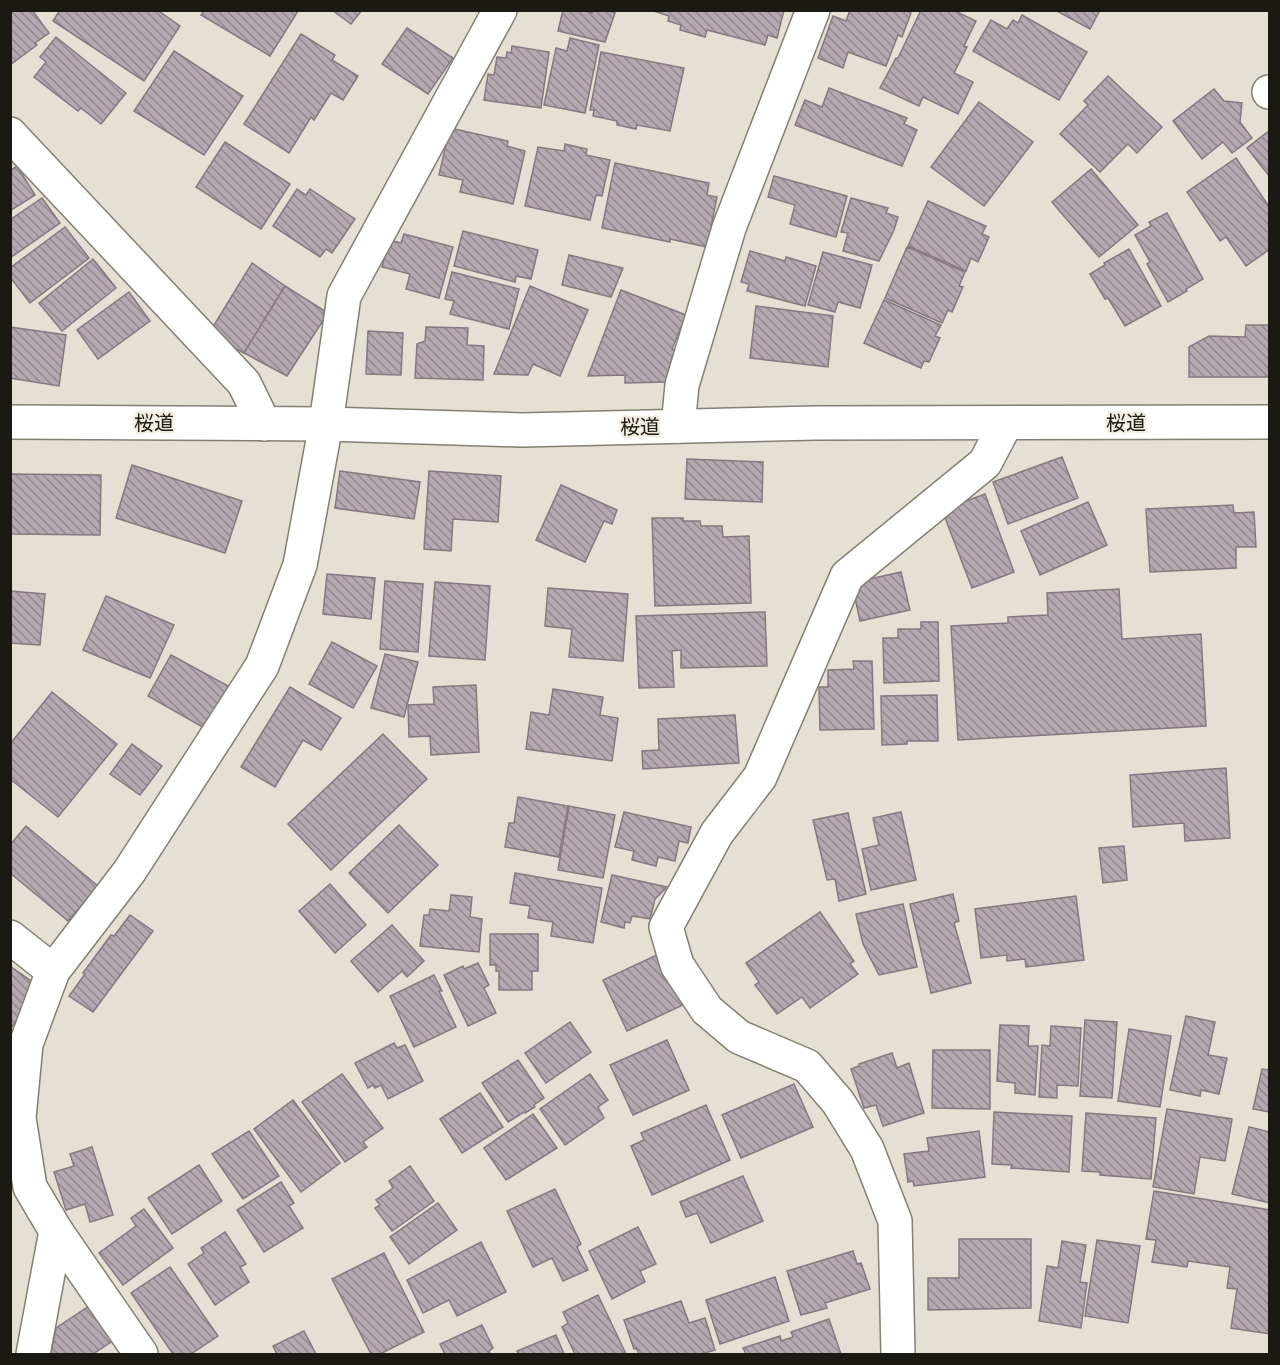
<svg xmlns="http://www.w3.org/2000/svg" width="1280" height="1365" font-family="Bitter,'Noto Sans JP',serif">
<defs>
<pattern id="building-back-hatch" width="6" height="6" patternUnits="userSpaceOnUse" patternTransform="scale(1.5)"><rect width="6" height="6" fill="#b5a9b1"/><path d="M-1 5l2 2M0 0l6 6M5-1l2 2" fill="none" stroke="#92898f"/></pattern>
</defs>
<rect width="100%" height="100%" fill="#e4e0d3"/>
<g fill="url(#building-back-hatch)" stroke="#847980" stroke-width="1.5">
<polygon points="10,10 32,10 49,33 35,43 37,45 10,65"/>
<polygon points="60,10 157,10 180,26 144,81 53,21"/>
<polygon points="204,10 298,10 298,11 270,56 201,15"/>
<polygon points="332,10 362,10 351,24"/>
<polygon points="563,10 582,10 592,13 593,10 609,10 615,13 605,42 558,31"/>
<polygon points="651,10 784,10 777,38 768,35 765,45 707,30 705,37 680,30 681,25 668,21 669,16"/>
<polygon points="850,10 905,10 911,13 902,37 898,35 886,66 848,52 843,68 818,58 833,16 846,21"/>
<polygon points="921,10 953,10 976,21 964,46 967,47 954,73 973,82 958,114 923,97 919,106 880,88 896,58 898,58"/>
<polygon points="1055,10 1100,10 1090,29"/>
<polygon points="1022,15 1087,52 1059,100 973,51 991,20 1007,29 1013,20 1018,23"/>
<polygon points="407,28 453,58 428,94 382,64"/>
<polygon points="301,34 335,55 332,60 358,76 343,100 331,93 314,120 311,117 289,153 244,124"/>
<polygon points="56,37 126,93 101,124 81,108 78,111 34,77 46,62 40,57"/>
<polygon points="570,38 599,45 585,113 544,105 556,48 567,51"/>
<polygon points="512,46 549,52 541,108 484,100 488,74 494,75 497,57 506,58 507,52 511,53"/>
<polygon points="174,51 243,96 204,155 134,111"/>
<polygon points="601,52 684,68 670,131 637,125 636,129 617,125 617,121 593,116 594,110 590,110"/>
<polygon points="1108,76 1162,127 1137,153 1128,144 1100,172 1060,134 1088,105 1084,101"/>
<polygon points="829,88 907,118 904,124 917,130 902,166 795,125 805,100 822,107"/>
<polygon points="1214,89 1224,101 1242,103 1240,122 1252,138 1232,153 1223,142 1202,159 1173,121"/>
<polygon points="979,102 1033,142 984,206 931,167"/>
<polygon points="450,128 508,141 507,146 525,151 513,204 460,192 463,180 439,175"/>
<polygon points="1270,130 1270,177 1247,148"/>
<polygon points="225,142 290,184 261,229 196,187"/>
<polygon points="565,144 587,149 586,155 610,160 602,196 596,195 590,220 525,206 538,147 564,151"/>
<polygon points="1236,158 1270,208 1270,249 1246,266 1226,237 1220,241 1187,192"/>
<polygon points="615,163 709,183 707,195 717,197 707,247 670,239 670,242 602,228"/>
<polygon points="17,166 35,195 10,211 10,171"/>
<polygon points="1091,169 1138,225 1099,257 1052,202"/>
<polygon points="774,176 847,196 836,237 790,224 795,205 768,197"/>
<polygon points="297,189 306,195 310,189 355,219 332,253 326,249 320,257 273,226"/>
<polygon points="42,198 60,223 10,258 10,220"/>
<polygon points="851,198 888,208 886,213 898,217 894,230 879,261 843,251 848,233 841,232"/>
<polygon points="928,201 986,226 982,234 989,237 978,262 971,258 966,271 908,246"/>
<polygon points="1167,213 1203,279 1186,289 1187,291 1168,302 1147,264 1150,262 1135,235 1151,226 1149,222"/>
<polygon points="65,227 89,258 30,303 10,277 10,268"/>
<polygon points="463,231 538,250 531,279 516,276 515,282 454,266"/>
<polygon points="404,234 453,247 439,298 406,289 410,274 382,267 389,240 401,243"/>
<polygon points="907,247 965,272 959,286 963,287 952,312 948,310 942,323 885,298"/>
<polygon points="1129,249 1161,306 1125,326 1108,298 1105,299 1090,274 1105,265 1104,263"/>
<polygon points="750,251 785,261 786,257 816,266 805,306 747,291 749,284 741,282"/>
<polygon points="823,252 872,265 860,308 838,302 835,312 808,305"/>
<polygon points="569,255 623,268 611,297 562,285"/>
<polygon points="93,259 116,288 62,331 39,303"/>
<polygon points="252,263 285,286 244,353 208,335"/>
<polygon points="452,272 519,289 509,329 450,314 454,301 445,299"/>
<polygon points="285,286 328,313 287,376 244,353"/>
<polygon points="530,286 588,310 560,376 533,364 528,375 494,374"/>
<polygon points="621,290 686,315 672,349 679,352 667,382 625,383 625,375 588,376"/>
<polygon points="129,292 150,321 98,359 77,330"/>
<polygon points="884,300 941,325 935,336 940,338 929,362 924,361 921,368 864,343"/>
<polygon points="756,306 833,316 828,367 750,358"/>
<polygon points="1246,325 1270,325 1270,377 1189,377 1189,347 1209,336 1245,337"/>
<polygon points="10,327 66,335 59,386 10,378"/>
<polygon points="426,327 468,328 467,345 484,346 483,380 415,378 417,344 425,341"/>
<polygon points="368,331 403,333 401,375 366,374"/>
<polygon points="1062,457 1078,498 1008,524 993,482"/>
<polygon points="687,459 763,462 762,502 685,499"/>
<polygon points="132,465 242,501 225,553 116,518"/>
<polygon points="340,471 420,482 414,519 335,508"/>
<polygon points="429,471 501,476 498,522 453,519 451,551 424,549"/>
<polygon points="10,474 101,475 100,535 10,534"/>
<polygon points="561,485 617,510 612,524 604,521 585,562 536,540"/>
<polygon points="985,494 1014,572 972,588 942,510"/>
<polygon points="1088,502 1107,545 1040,575 1021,531"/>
<polygon points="1233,505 1234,513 1254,512 1256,547 1236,547 1236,568 1150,572 1146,509"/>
<polygon points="652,518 683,518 683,521 700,521 701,526 722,526 723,537 749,536 751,603 655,606"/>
<polygon points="901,572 910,610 860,621 852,583"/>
<polygon points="327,574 375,578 371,619 323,614"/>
<polygon points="385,581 423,584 418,652 380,649"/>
<polygon points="435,582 490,586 485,660 429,656"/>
<polygon points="548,588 628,594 623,661 569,657 572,629 545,626"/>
<polygon points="1119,589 1122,639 1201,634 1206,726 958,740 951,626 1008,623 1008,617 1048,615 1047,593"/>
<polygon points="10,591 45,594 40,645 10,643"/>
<polygon points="106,596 174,625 150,678 83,650"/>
<polygon points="765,612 767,666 681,668 681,650 672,651 674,687 639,688 636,616"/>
<polygon points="921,622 938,622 939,681 884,683 883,638 898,638 898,629 921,629"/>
<polygon points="332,642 377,666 353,708 309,684"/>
<polygon points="385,654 418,662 404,717 371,708"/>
<polygon points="171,655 230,687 206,729 148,696"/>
<polygon points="853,661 872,661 874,729 820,730 819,687 828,687 828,670 854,669"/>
<polygon points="476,685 479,752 431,755 430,736 409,737 408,705 434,704 433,687"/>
<polygon points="290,687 341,718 321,750 303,740 275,787 241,767"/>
<polygon points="553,689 603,697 600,715 618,718 612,761 526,749 531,712 549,715"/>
<polygon points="52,692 117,744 58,817 10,779 10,744"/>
<polygon points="937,695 938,741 907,741 907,744 882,745 881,696"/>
<polygon points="735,715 739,763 643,769 642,751 659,750 658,719"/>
<polygon points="383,734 427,779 331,870 288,824"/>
<polygon points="132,744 162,766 140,795 110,774"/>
<polygon points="1226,768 1230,838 1185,841 1184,823 1133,827 1130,775"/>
<polygon points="518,797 568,806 559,857 505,847 509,823 514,823"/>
<polygon points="569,806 615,815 603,878 558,870"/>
<polygon points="624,812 691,827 688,843 679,841 675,861 658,857 656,866 632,860 634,851 615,847"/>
<polygon points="901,812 916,880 871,890 862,849 879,845 873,818"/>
<polygon points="848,813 866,894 839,901 835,879 827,880 813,820"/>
<polygon points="399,825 438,865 388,913 349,873"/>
<polygon points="26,826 98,886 68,921 10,873 10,845"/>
<polygon points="1124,846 1127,880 1103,883 1099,848"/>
<polygon points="515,873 602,888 593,943 551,936 553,922 528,918 530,906 510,903"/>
<polygon points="612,875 667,887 655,899 650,919 632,916 630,923 625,922 624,928 601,922"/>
<polygon points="330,884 366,925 335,953 299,911"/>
<polygon points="953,894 959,921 954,923 971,983 931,993 910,904"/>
<polygon points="451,895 472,897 470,917 482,919 479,952 420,946 424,915 429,915 430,909 449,911"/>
<polygon points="1076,896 1084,960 1026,967 1025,959 1007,961 1007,955 981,958 975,909"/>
<polygon points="903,904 917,967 879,975 863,944 856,914"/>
<polygon points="820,912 854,961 850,964 858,974 810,1008 802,997 777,1014 755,985 759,982 746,963"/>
<polygon points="130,915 153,931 93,1012 69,996 85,974 83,973 111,935 114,936"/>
<polygon points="392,925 424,961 407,977 402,971 378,992 351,961"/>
<polygon points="490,934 538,934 538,971 532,971 532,990 499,990 499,971 496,971 496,965 490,965"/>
<polygon points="659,954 683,1005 627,1031 603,980"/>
<polygon points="478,963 489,985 484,988 496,1013 468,1026 444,975 463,966 464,969"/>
<polygon points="10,966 41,988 11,1028 10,1027"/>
<polygon points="434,975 442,991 439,991 456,1027 414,1047 390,996"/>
<polygon points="1186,1016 1215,1022 1208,1055 1227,1058 1219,1094 1201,1090 1200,1096 1170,1090"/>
<polygon points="1085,1020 1117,1022 1112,1098 1080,1096"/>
<polygon points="570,1022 591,1052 546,1083 525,1053"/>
<polygon points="1000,1025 1029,1026 1028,1046 1038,1046 1035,1095 1015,1093 1015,1083 997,1081"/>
<polygon points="1051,1026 1081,1028 1078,1086 1057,1085 1057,1098 1039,1097 1042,1045 1050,1046"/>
<polygon points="1129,1029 1171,1036 1160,1107 1118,1101"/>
<polygon points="667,1040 689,1090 633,1115 610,1065"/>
<polygon points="394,1043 397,1048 405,1045 423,1081 388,1099 381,1085 375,1088 373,1085 368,1088 355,1063"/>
<polygon points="933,1050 990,1050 990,1109 932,1108"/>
<polygon points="892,1053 897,1068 909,1063 924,1113 883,1126 876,1105 864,1108 851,1069 859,1066 859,1064"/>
<polygon points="518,1060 544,1098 534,1105 535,1107 525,1113 524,1112 508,1122 482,1083"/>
<polygon points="1270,1065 1270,1112 1253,1109 1262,1069 1268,1070"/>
<polygon points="342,1074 383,1128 363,1142 367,1147 345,1162 302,1102"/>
<polygon points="590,1074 608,1100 598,1107 604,1118 565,1145 540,1109"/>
<polygon points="794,1084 813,1127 741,1158 722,1115"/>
<polygon points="480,1093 503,1127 462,1153 440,1119"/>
<polygon points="293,1100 340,1163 301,1192 254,1129"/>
<polygon points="706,1105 730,1160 652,1195 631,1146 644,1140 641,1133"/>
<polygon points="1167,1109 1232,1119 1225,1161 1200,1157 1194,1194 1153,1187"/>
<polygon points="994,1112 1072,1116 1069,1172 1011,1168 1012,1165 992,1164"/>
<polygon points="1086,1113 1156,1118 1151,1179 1100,1175 1100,1172 1082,1171"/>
<polygon points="533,1114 557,1148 506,1180 484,1148"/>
<polygon points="1249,1127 1270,1132 1270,1203 1232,1194"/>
<polygon points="249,1131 279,1176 243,1199 212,1154"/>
<polygon points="979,1131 985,1177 914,1186 913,1181 908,1182 904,1154 929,1151 927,1138"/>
<polygon points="92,1147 113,1215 90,1222 85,1204 66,1210 54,1172 74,1166 70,1154"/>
<polygon points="199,1165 222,1201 172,1234 148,1198"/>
<polygon points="410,1166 434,1201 392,1231 375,1208 380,1205 376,1200 393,1188 389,1181"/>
<polygon points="743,1176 763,1221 711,1243 697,1213 686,1217 680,1202"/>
<polygon points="281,1182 294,1203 289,1206 303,1228 264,1252 237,1210"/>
<polygon points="555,1189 581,1244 577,1247 588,1270 563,1281 552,1258 533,1267 507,1211"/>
<polygon points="1154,1191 1270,1210 1270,1334 1231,1328 1237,1289 1227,1288 1230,1267 1188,1261 1187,1267 1152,1262 1156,1240 1146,1239"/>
<polygon points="438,1203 457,1230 409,1264 390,1237"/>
<polygon points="144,1209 173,1248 123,1285 99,1253 136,1226 131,1218"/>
<polygon points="638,1227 656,1264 640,1271 645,1282 612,1299 589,1251"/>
<polygon points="225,1232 246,1264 240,1267 249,1282 215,1305 188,1264 204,1253 201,1248"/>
<polygon points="959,1239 1031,1239 1031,1308 928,1310 928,1278 959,1278"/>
<polygon points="1097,1240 1140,1246 1128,1323 1085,1316"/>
<polygon points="1062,1241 1086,1245 1080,1282 1087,1283 1081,1328 1039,1321 1047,1266 1058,1268"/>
<polygon points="481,1242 506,1292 457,1316 449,1300 423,1313 407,1280"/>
<polygon points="853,1251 857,1264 861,1263 870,1289 825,1303 827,1308 801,1315 787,1271"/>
<polygon points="384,1253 424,1332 380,1354 371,1354 332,1279"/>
<polygon points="170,1267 218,1336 191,1354 173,1354 131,1293"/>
<polygon points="775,1277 789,1321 720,1344 706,1300"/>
<polygon points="598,1295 626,1354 575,1354 562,1327 568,1323 563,1312"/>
<polygon points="681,1301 689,1323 705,1318 715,1350 701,1354 639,1354 636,1348 634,1349 624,1320"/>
<polygon points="89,1306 114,1340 93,1354 51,1354 56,1328"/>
<polygon points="829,1319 841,1354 746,1354 743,1348 780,1336 781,1341 793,1337 791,1332"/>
<polygon points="482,1325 493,1348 489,1351 490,1354 445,1354 440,1344"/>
<polygon points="304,1331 316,1354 277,1354 273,1346"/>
<polygon points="556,1335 564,1354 519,1354 517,1351"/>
</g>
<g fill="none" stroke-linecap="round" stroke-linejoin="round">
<defs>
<g id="minor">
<polyline points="1269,92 1270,92"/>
<polyline points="10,134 244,383 264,424"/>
<polyline points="10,422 326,424 522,430 815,423 1270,422"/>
<polyline points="678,426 682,385 729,228 813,10"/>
<polyline points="10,937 53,971"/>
<polyline points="33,1354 56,1231"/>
<polyline points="141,1354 56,1231 30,1187 19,1118 26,1044 53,971 129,872 262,666 300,565 326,424 344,296 500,10"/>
<polyline points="898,1354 895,1221 867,1149 838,1102 807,1066 739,1037 707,1010 677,965 666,927 717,833 760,777 847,576 985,463 1006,423"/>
</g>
</defs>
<use href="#minor" stroke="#837f73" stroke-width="36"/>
<use href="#minor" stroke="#fff" stroke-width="33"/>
</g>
<g text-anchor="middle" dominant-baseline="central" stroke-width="4.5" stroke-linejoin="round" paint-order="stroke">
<g font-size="20" fill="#1a1914" stroke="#f2ede0">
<text x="154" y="423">桜道</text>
<text x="1126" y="423">桜道</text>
<text transform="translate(640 427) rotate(-1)">桜道</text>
</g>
</g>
<rect width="1280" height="1365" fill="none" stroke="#1a1914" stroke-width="24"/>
</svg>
